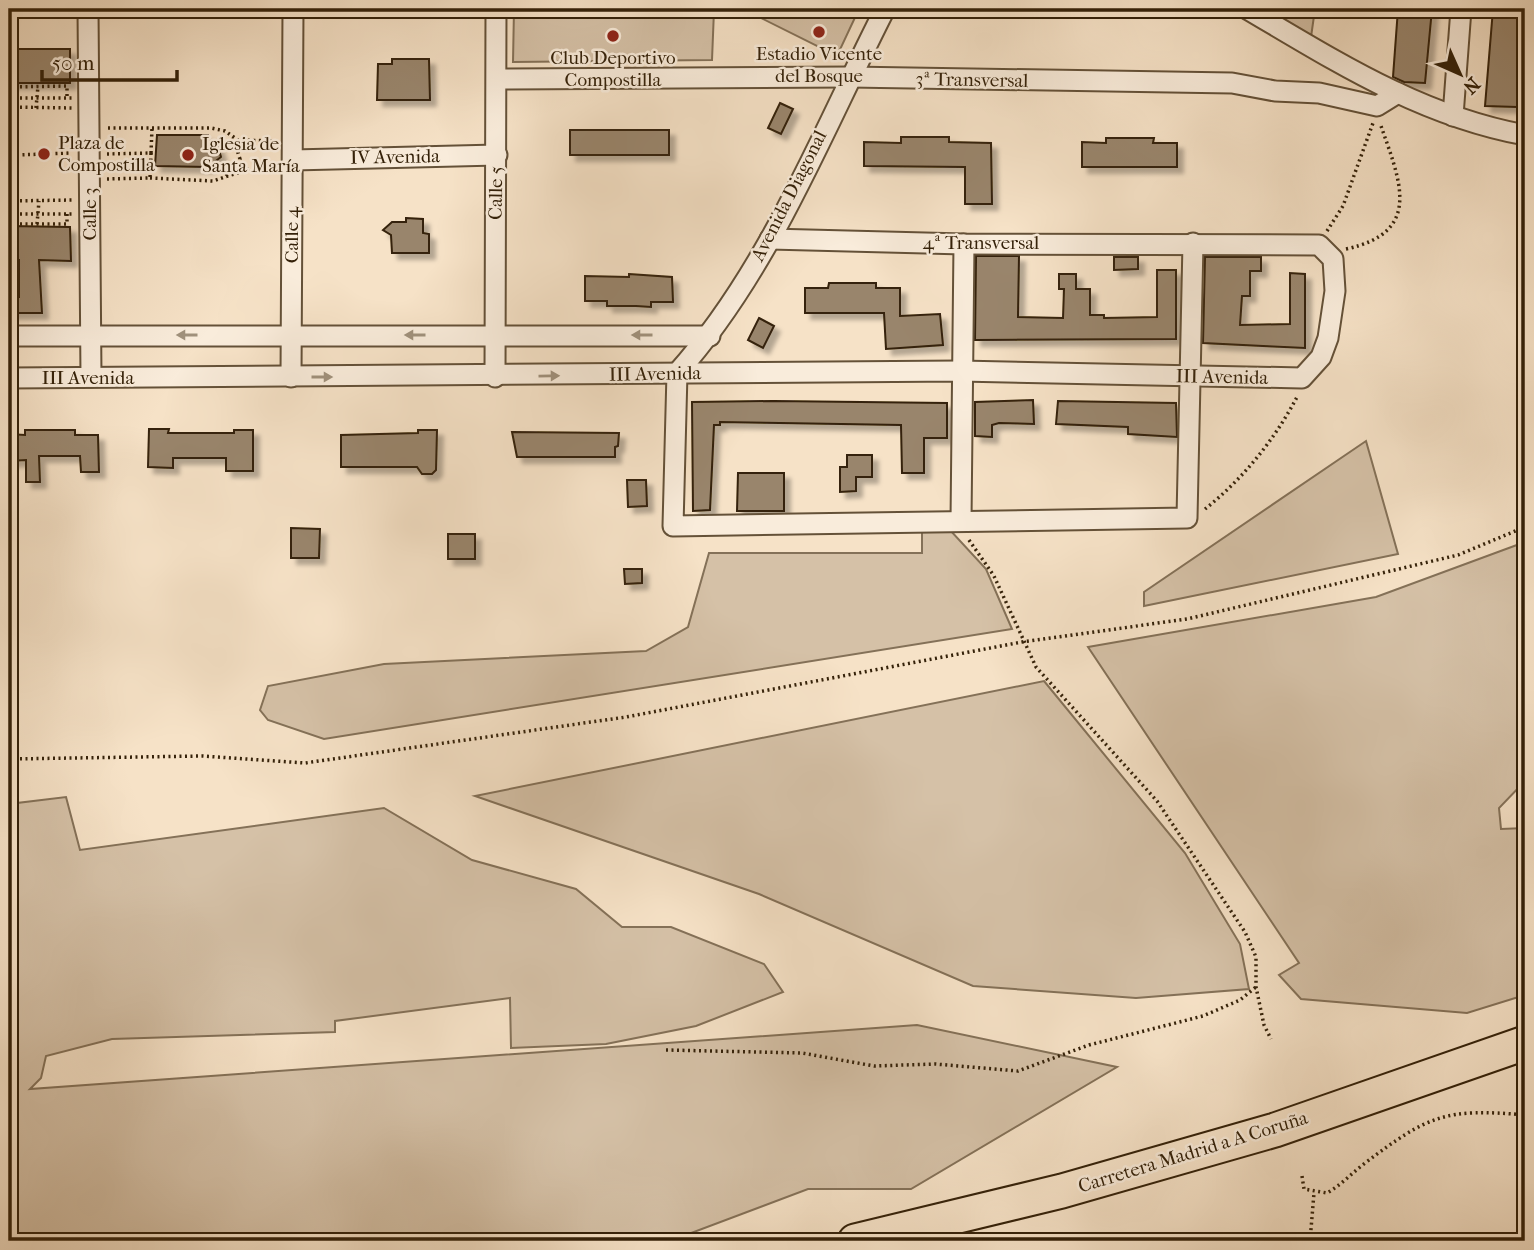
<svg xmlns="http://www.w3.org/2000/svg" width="1534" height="1250" font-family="'IM FELL French Canon',serif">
<defs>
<filter id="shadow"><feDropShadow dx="6" dy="6" stdDeviation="2" flood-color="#0004"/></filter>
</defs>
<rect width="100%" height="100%" fill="#f6e2c7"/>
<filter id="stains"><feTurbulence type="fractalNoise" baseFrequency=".00286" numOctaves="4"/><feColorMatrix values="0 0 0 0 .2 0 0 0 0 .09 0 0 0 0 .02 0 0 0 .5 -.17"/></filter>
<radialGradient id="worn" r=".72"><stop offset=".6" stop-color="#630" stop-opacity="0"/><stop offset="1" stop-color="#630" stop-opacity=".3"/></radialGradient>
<g fill="#d5c1a7" stroke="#847158" stroke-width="2">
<polygon points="514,9 714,10 712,60 513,62"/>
<polygon points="743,9 859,9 837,56"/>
<polygon points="1264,9 1315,9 1311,37"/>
<polygon points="1366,441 1398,554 1144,606 1144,592"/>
<polygon points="922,530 950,530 986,569 1012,629 324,739 268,720 260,710 268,686 384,664 646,651 688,627 709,553 922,553"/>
<polygon points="1525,542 1525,781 1499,808 1501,829 1525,828 1525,995 1467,1013 1301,999 1279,975 1299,963 1088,647 1376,597"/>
<polygon points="1044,681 1185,853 1240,944 1249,989 1136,998 973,986 759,894 475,796"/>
<polygon points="66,797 80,850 384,808 472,860 576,889 622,927 671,927 764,964 783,992 696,1026 606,1044 511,1048 510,998 335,1021 335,1032 112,1039 46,1056 41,1078 30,1089 917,1025 1117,1067 911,1189 808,1189 670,1241 9,1241 9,804"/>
</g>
<g fill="#99856c" stroke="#342109" stroke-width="2" filter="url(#shadow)">
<polygon points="1398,9 1432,9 1425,83 1404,82 1393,77"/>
<polygon points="1493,9 1524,9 1517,107 1485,106"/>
<rect x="9" y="49" width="61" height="34"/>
<polygon points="392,59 429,59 430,100 377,100 378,64 392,64"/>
<polygon points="780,103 793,109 781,134 768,128"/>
<rect x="570" y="130" width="99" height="25"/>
<polygon points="157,135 208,135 208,142 218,147 221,157 208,167 155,166"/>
<polygon points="901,137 949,137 949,142 991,143 992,204 965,204 965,167 864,166 864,142 901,143"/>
<polygon points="1106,138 1154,138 1153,143 1177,143 1177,167 1082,167 1082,142 1106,143"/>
<polygon points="406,218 423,219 423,233 429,234 429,253 392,253 391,235 383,230 392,222 406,222"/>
<polygon points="9,226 70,227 71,261 39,260 42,313 9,313 9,297 19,297 19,260 9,260"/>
<polygon points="976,256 1019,256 1018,317 1063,318 1064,289 1059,289 1059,274 1076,274 1076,289 1090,289 1090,315 1104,315 1104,318 1157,317 1157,270 1176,270 1176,339 975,340"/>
<polygon points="1114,257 1138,257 1138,269 1114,270"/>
<polygon points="1205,257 1261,257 1261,271 1250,271 1250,296 1242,296 1240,325 1290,324 1290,273 1305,274 1305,348 1203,343"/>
<polygon points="629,274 672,277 673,302 651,302 651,307 636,306 607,306 607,301 585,301 585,276 629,277"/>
<polygon points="829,283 876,283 876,288 900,288 900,316 940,314 943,345 886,349 884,313 805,313 805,288 828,288"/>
<polygon points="759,318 774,326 763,348 748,340"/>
<polygon points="1033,400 1034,424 999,423 992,425 992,437 975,436 975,402"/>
<polygon points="774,401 947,403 947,438 924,438 924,473 902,473 901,425 720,422 720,425 714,425 710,510 693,511 692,402"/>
<polygon points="1058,401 1176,403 1177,437 1128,434 1128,427 1056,424"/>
<polygon points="149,429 169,429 168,433 234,433 234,430 253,430 253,471 226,471 226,458 173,458 173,468 148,467"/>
<polygon points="25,430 75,430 75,435 98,435 99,472 81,472 80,456 39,456 40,482 26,482 26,460 9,461 9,434 25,435"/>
<polygon points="418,430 437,430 436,470 432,474 422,474 417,467 341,467 341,435 418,433"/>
<polygon points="512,432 619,433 618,446 615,447 615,457 517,457"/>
<polygon points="847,455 872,455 872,477 856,477 856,491 840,492 840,467 847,467"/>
<polygon points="738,473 784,473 784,511 737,511"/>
<polygon points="627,480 646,480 647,506 628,507"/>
<polygon points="291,528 320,529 319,558 291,558"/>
<rect x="448" y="534" width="27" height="25"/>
<polygon points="624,569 642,569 642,583 625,584"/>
</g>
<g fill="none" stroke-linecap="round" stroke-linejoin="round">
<defs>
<g id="street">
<polyline points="88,9 91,377"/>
<path d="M1247,9c90,53 174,107 278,126"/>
<polyline points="497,79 850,77 1232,83 1275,91 1319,93 1377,106 1398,93"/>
<polyline points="1453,116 1461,9"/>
<polyline points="293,160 497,155"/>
<polyline points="9,336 710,336"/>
<polyline points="677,373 673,526 1187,518 1193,243"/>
<path d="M677,373c93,-104 145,-241 208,-364"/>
<polyline points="291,377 293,9"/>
<polyline points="495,377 496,9"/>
<polyline points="9,378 960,371 1302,378 1321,357 1328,338 1335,291 1333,259 1319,245 964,244 770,239"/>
<polyline points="961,521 964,244"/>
</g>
<polyline id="highway" points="855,1241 1062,1191 1275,1130 1525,1043"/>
</defs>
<use href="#street" stroke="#645138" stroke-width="23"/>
<use href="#highway" stroke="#342109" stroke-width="37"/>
<g stroke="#342109" stroke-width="3.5" stroke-dasharray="2 3.5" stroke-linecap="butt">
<polyline points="9,87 67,86 67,98"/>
<polyline points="9,98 73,98"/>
<polyline points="9,107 73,108"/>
<polyline points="36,108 38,86"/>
<polyline points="108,128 211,128 225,131 238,140 276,141"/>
<polyline points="9,141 17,155 9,168"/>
<polyline points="107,154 151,153 152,128"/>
<polyline points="17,155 71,153"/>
<polyline points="226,176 240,159 233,138"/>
<polyline points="150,178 213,181 249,169 275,168"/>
<polyline points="107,179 150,178 151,153"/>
<polyline points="9,201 72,200"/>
<polyline points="9,214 73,214"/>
<polyline points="9,224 67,224 67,214"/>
<polyline points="37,224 39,201"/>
<polyline points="1327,231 1343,206 1373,123"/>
<path d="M1346,249c79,-17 53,-70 34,-126"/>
<path d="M1205,509c38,-30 70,-70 92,-112"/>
<polyline points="969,540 994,576 1036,667 1157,801 1245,932 1256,957 1256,987 1264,1025 1271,1039"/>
<polyline points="9,759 203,756 305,763 626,717 1022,642 1187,619 1458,555 1525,527"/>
<polyline points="666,1050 802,1053 874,1066 935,1064 1018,1071 1089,1045 1203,1016 1240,1000 1256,987"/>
<path d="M1302,1176l2,13 23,4c14,-8 25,-20 38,-30 64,-48 80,-55 160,-48"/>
<polyline points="1310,1241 1314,1193"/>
</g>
<use href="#street" stroke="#f9ecdb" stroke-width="19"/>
<use href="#highway" stroke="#f6e2c7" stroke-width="33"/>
</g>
<defs><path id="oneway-solid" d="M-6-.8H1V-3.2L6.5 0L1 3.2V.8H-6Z" transform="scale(1.75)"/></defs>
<g fill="#a0917c">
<use href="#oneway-solid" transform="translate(187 335) rotate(-180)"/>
<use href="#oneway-solid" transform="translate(415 335) rotate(180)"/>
<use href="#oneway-solid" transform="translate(642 335) rotate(-180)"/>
<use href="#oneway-solid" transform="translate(549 376) rotate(-1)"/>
<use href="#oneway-solid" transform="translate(322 377)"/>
</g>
<g fill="#8f2418" stroke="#f9ecdb" stroke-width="2.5">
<circle cx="819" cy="32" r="7"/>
<circle cx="613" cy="36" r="7"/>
<circle cx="44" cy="154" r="7"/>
<circle cx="188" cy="155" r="7"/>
</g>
<g text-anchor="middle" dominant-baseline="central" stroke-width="5" stroke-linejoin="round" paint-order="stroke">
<g font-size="19" fill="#342109" stroke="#f9ecdb">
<text x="819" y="54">Estadio Vicente<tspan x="819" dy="22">del Bosque</tspan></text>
<text x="613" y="58">Club Deportivo<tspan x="613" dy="22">Compostilla</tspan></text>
<text x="58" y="143" text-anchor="start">Plaza de<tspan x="58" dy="22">Compostilla</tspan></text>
<text x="202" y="144" text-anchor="start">Iglesia de<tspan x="202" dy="22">Santa María</tspan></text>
</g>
<g font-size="19" fill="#342109" stroke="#f9ecdb">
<text transform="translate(972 80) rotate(1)">3ª Transversal</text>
<text transform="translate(395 157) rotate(-1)">IV Avenida</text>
<text transform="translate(496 193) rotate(-89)">Calle 5</text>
<text transform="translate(789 196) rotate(-63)">Avenida Diagonal</text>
<text transform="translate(90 214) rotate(-90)">Calle 3</text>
<text transform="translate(292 235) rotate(-90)">Calle 4</text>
<text x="981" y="243">4ª Transversal</text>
<text transform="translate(655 374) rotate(-1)">III Avenida</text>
<text transform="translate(1222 377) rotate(1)">III Avenida</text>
<text x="88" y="378">III Avenida</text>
<text transform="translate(1193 1152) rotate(-17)">Carretera Madrid a A Coruña</text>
</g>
</g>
<rect width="1534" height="1250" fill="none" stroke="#f6e2c7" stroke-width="35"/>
<rect x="10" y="10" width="1513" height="1229" fill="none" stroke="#342109" stroke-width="3.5"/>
<rect x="18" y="18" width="1499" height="1215" fill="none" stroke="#342109" stroke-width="2"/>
<g transform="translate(1460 74) rotate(135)" stroke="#f9ecdb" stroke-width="5" paint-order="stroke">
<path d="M0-5L12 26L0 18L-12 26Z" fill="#342109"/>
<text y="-10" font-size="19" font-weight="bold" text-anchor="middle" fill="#342109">N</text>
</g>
<path d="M42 70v10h135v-10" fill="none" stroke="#342109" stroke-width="3.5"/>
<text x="52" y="70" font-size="21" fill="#342109" stroke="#f9ecdb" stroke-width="5" paint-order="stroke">50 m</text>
<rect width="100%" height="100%" filter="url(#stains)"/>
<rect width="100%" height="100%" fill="url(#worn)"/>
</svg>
